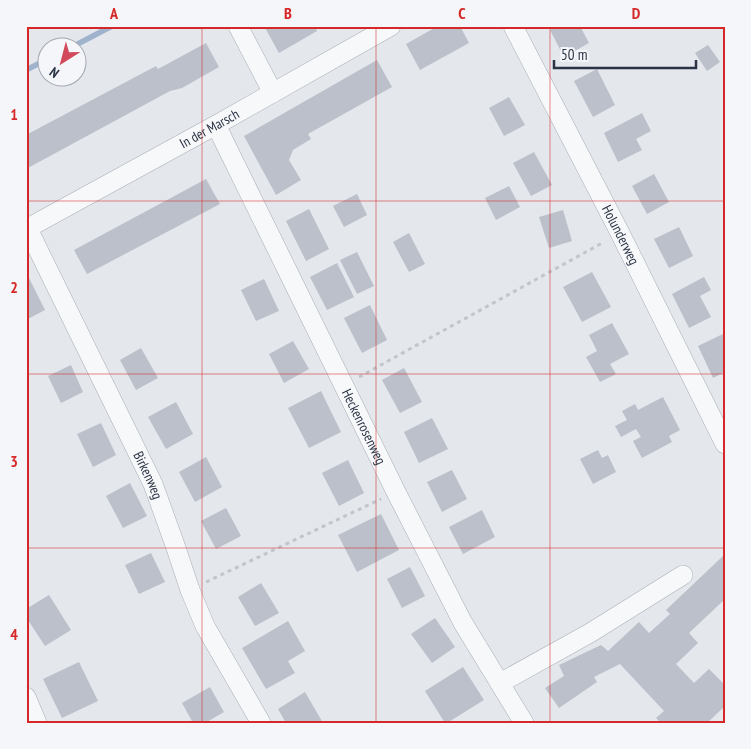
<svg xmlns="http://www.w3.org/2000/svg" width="751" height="749" font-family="'PT Sans Narrow',sans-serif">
<rect width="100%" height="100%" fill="#e4e7ec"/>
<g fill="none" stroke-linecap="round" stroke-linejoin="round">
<g stroke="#9fb4cc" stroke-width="5.5">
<polyline points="70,48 112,26"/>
<polyline points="26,70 48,59"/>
</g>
</g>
<g fill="#bbc0ca">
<polygon points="264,26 315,26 317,31 279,53"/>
<polygon points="438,26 460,26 469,43 420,70 406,44"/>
<polygon points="557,26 580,26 589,43 564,57 550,30"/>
<polygon points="206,43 219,67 182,88 170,91 26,169 26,135 156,66 158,69"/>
<polygon points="708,45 720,62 707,71 695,53"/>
<polygon points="377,60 392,87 308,134 311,139 293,150 289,160 301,180 276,195 244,136"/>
<polygon points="597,69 615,105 593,117 574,81"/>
<polygon points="509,97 525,125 504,136 489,108"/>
<polygon points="642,113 651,131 636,139 642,150 618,162 604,133"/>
<polygon points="534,152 552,185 531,196 513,163"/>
<polygon points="654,174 669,202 647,214 632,186"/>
<polygon points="206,179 220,204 87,274 74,250"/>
<polygon points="509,186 520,207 496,220 485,198"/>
<polygon points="357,194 367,215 344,227 333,206"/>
<polygon points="309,209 329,249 306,261 286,221"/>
<polygon points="563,210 572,241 549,248 539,217"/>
<polygon points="679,227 693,256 669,268 654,239"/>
<polygon points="409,233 425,264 409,272 393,242"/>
<polygon points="357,252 374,286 357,294 340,260"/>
<polygon points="337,263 354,297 327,310 310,277"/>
<polygon points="592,272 611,307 582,322 563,287"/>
<polygon points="26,276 28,276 45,310 26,320"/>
<polygon points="704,277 711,290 700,296 711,317 689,328 672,294"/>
<polygon points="264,279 279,311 256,321 241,290"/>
<polygon points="370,305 387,340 362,353 344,318"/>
<polygon points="612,323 629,354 610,364 616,374 600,382 586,357 597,351 589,335"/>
<polygon points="725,333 725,372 713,378 698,346"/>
<polygon points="293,341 309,369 284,383 269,354"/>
<polygon points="141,348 158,378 136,390 120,360"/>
<polygon points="71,365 83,392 61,403 48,376"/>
<polygon points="404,368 422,402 400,413 382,380"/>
<polygon points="321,391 341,432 309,448 288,408"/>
<polygon points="663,397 680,430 669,436 672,442 642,458 633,441 641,437 636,429 621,437 615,426 627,420 622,411 635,404 638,410"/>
<polygon points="176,402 193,434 166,449 148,417"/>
<polygon points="432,418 448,449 419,463 404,432"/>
<polygon points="101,423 116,455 93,467 77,434"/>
<polygon points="598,450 602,458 608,455 616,472 593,484 580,459"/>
<polygon points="206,457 222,487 195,502 179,472"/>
<polygon points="348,460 364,493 339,506 322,473"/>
<polygon points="452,470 467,499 442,512 427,482"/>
<polygon points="130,483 147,516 123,528 106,496"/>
<polygon points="226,508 241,536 216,549 201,521"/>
<polygon points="482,510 495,537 463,554 449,527"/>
<polygon points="381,514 399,550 357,572 338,535"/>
<polygon points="151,553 165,582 139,594 125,565"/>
<polygon points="723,556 725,558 725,599 689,633 698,643 676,664 694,683 709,669 725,685 725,706 707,723 661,723 656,718 664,711 620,664 594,677 597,682 559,708 545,688 564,676 559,665 601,645 608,651 639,622 649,633 670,614 666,610"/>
<polygon points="410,567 425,596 402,608 387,579"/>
<polygon points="261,583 279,613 255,626 238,597"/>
<polygon points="49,595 71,630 45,646 26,617 26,609"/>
<polygon points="435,618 455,647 432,663 411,634"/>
<polygon points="288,621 305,651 288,661 295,673 266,689 242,648"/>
<polygon points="79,662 98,701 62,718 43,679"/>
<polygon points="463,667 484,700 447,723 445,723 425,691"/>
<polygon points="210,687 224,712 205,723 193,723 182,703"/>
<polygon points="305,692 323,723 286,723 278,709"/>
</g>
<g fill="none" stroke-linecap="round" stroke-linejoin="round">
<defs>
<g id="minor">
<polyline points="238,26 273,93"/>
<path id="s1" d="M513,26l107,207 105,211"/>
<path id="s2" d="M216,125l180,367 67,131 61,100"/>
<path id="s3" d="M26,229l190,-104 175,-99"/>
<path id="s4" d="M28,229l125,255 22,61 15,45 15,36 56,97"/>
<polyline points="500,683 590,633 683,575"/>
<polyline points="26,697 37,723"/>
</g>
</defs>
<use href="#minor" stroke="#a9aeb7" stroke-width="20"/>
<g stroke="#c2c5cb" stroke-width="3" stroke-dasharray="4 4" stroke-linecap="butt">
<polyline points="359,377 604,242"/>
<polyline points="206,582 381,499"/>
</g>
<use href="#minor" stroke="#f7f8fa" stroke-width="19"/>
</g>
<path fill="none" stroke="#d62828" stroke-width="1" stroke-opacity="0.55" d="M202,26v697M376,26v697M550,26v697M26,201h699M26,374h699M26,548h699"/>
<g text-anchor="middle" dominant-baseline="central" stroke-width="4" stroke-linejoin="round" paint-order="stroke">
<g font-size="14" fill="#2b3445" stroke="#f4f6f9">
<text stroke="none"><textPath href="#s3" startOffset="209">In der Marsch</textPath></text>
<text stroke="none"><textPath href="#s1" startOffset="235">Holunderweg</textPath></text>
<text stroke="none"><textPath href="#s2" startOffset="336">Heckenrosenweg</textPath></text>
<text stroke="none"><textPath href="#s4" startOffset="274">Birkenweg</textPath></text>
</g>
</g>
<rect width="751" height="749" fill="none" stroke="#f4f6f9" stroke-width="55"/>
<g transform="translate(62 62) rotate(216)"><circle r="24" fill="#f4f6f9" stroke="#a4a8b1"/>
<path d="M0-4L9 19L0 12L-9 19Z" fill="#d1495b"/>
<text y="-8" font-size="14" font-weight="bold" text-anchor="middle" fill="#2b3445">N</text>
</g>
<path d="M554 60v8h142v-8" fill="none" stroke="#2b3445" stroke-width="2.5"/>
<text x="561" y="60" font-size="15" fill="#2b3445" stroke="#f4f6f9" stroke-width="4" paint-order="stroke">50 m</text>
<rect x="28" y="28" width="696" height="694" fill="none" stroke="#d62828" stroke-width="2"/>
<g font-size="16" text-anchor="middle" font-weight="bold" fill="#d62828">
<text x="114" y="19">A</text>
<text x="288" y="19">B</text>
<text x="462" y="19">C</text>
<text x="636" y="19">D</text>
<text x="14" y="120">1</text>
<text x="14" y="293">2</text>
<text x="14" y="467">3</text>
<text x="14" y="640">4</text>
</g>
</svg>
